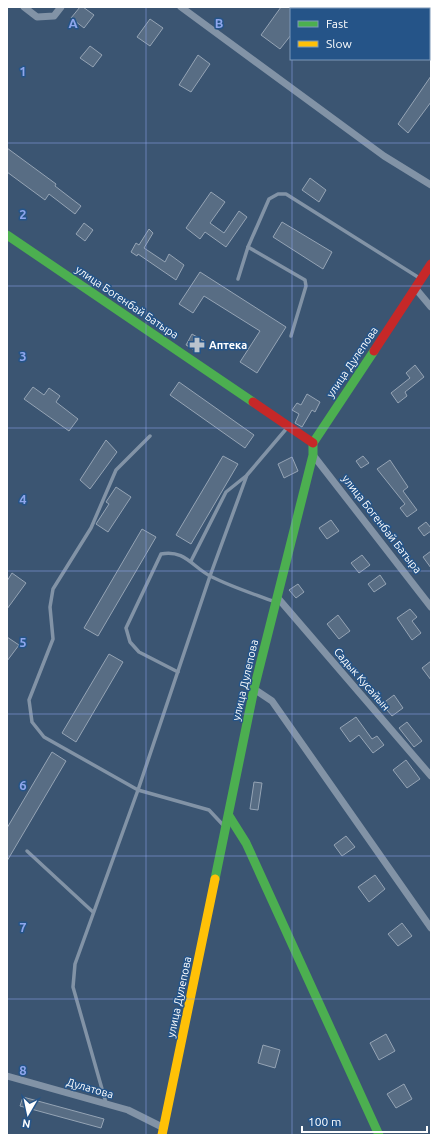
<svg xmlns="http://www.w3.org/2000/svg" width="438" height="1142" font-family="Ubuntu,sans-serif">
<rect width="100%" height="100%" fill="#3b5572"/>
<g fill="#586d84" stroke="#95a4b5">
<polygon points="80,7 83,7 94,15 84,28 71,18"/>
<polygon points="281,7 291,7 291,35 280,49 261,35"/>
<polygon points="150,19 163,28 150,46 137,37"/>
<polygon points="90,46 102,55 93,67 80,58"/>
<polygon points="198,55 210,64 191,92 179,85"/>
<polygon points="431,76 431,102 408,133 398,124"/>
<polygon points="7,148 56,184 55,186 81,206 75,214 49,194 45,200 7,172"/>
<polygon points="310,178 326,190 319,202 302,190"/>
<polygon points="211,192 225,202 210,223 224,233 239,211 247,217 226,247 205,232 200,239 186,228"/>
<polygon points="282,222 332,252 323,269 273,237"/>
<polygon points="84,223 93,230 85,241 76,234"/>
<polygon points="149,229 153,233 144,248 165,262 169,254 184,265 176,280 138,254 137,256 131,252 136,243 139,245"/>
<polygon points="200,272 286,327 257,373 240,362 260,331 204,296 193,313 179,304"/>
<polygon points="192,334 204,341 198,352 186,345"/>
<polygon points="415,365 424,377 405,392 407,396 398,403 391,393 410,378 406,373"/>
<polygon points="179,382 254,435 245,448 170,395"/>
<polygon points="33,387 44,395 49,388 60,396 56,402 78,419 69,431 24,399"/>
<polygon points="307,394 320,402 315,412 312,410 302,427 295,423 299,414 292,410 297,403 301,405"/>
<polygon points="106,440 117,452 90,489 80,480"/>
<polygon points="223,456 238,464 191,544 176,535"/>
<polygon points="363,456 369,463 361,468 356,461"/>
<polygon points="292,457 298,471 284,478 278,464"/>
<polygon points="390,460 408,487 403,491 417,510 407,517 400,508 405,504 377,469"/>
<polygon points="116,487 131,497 108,532 96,524 109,504 106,502"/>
<polygon points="331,520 339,531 327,539 319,528"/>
<polygon points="426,522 431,528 431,531 424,536 418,528"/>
<polygon points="142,529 156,537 98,636 84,628"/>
<polygon points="431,551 431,568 423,557"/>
<polygon points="362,555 370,565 359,573 351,563"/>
<polygon points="12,573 26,583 7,609 7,581"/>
<polygon points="380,575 386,584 374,592 368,584"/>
<polygon points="298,584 304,592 296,598 289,590"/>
<polygon points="410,609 417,617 412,621 421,633 412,640 397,618"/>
<polygon points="338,615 350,631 339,639 327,624"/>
<polygon points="7,637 19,645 7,661"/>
<polygon points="109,654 123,662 76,742 62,733"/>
<polygon points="431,661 431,680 422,668"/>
<polygon points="394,695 403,708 392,716 382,704"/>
<polygon points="356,717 372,739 377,736 384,745 373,753 359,735 350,742 340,728"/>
<polygon points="407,722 422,741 414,747 399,728"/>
<polygon points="52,752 66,761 7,861 7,828"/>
<polygon points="406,760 420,779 407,788 393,770"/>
<polygon points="254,782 262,783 258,810 250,809"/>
<polygon points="346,836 355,847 342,856 334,845"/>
<polygon points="375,875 385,889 369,902 358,887"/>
<polygon points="402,923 412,936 398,946 388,934"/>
<polygon points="386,1034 395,1051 379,1060 370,1043"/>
<polygon points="263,1045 280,1050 275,1068 258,1063"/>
<polygon points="404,1084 412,1099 396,1108 387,1094"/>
<polygon points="23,1097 104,1119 101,1128 20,1106"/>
</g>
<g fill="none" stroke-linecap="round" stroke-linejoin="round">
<g stroke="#8293a6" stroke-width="3.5">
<polyline points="248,247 305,280 306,286 291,336"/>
<polyline points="238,279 248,247 269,199 278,194 286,194 421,279"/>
<polyline points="150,436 116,470 91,528 53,589 50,607 53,639 29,700 32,722 44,737 138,790 209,810 224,826"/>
<polyline points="191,561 226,492 246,476"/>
<path d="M178,672l-39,-20 -9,-10 -4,-14 35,-74c24,-5 32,14 51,23 20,10 42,17 63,25"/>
<polyline points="27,851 93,912"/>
<polyline points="106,1103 73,987 75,964 138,790 210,576 247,475 287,428"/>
</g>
<g stroke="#8293a6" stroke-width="7">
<polyline points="24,7 37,17 54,16 61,7"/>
<polyline points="181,7 384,156 431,185"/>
<polyline points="416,289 431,307"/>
<polyline points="313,455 431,607"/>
<polyline points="277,597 431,776"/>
<polyline points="254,689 272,701 431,928"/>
<polyline points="7,1076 128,1110 164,1128"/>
</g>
<g stroke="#4caf50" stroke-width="9">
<polyline points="7,235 253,402"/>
<polyline points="229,816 246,843 379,1135"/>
<polyline points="215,879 254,689 313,455 313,443 374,351"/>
</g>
<polyline stroke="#ffc107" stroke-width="9" points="162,1135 215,879"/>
<g stroke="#c62828" stroke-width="9">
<polyline points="374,351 431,264"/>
<polyline points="253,402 313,443"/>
</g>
</g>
<path fill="none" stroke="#8ea6ec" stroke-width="1" stroke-opacity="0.55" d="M146,7v1128M292,7v2M292,59v1076M7,143h424M7,286h424M7,428h424M7,571h424M7,714h424M7,856h424M7,999h424"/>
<defs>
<symbol id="pharmacy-bare" viewBox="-9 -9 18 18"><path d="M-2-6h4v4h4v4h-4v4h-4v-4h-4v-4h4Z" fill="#bac4ce" stroke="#255488" stroke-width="2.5" paint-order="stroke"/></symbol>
</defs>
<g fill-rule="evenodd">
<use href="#pharmacy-bare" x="186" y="334" width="22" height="22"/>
</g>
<g text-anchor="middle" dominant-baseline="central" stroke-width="3" stroke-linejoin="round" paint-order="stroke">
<g font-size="11" fill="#fff" stroke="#255488">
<text transform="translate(127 302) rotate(34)">улица Богенбай Батыра</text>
<text transform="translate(352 362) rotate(-56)">улица Дулепова</text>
<text transform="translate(382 524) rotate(52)">улица Богенбай Батыра</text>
<text transform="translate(362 679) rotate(49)">Садык Кусайын</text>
<text transform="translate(245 680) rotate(-77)">улица Дулепова</text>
<text transform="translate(179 997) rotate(-78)">улица Дулепова</text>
<text transform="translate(90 1088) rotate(16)">Дулатова</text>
</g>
<g font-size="11" font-weight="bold" fill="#fff" stroke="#255488" text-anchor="start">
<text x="209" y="345">Аптека</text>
</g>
</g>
<g font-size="13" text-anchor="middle" font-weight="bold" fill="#8ea6ec" stroke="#255488" stroke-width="3" stroke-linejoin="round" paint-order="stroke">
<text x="73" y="28">A</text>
<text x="219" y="28">B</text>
<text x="23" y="76">1</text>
<text x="23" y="219">2</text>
<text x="23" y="361">3</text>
<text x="23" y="504">4</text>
<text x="23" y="647">5</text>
<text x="23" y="790">6</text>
<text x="23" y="932">7</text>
<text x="23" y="1075">8</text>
</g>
<rect width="438" height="1142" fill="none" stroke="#ffffff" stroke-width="16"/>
<rect x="290" y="8" width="140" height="52" fill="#255488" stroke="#7c98b8"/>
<rect x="298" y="21" width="20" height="6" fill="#4caf50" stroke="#7c98b8"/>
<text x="326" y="28" font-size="12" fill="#ffffff">Fast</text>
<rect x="298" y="41" width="20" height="6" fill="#ffc107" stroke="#7c98b8"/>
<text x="326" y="48" font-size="12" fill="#ffffff">Slow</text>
<g transform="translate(28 1114) rotate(189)" stroke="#255488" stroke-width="3" paint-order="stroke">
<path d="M0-3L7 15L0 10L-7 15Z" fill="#ffffff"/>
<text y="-6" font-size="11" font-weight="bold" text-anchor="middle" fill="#ffffff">N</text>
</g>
<path d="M302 1126v6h125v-6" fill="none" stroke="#ffffff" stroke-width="2"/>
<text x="308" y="1126" font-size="12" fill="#ffffff" stroke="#255488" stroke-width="3" paint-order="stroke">100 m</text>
</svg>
